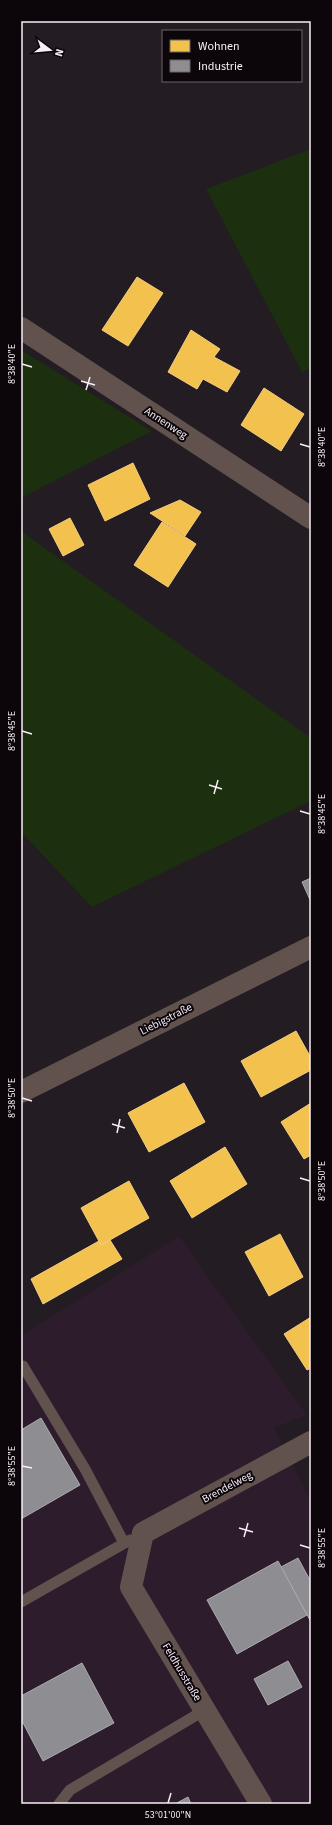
<svg xmlns="http://www.w3.org/2000/svg" width="332" height="1825" font-family="'Source Sans 3',sans-serif">
<rect width="100%" height="100%" fill="#231c22"/>
<polygon fill="#2d1c2c" points="179,1236 307,1415 274,1428 311,1500 311,1804 21,1804 21,1336"/>
<g fill="#1c2f0f">
<polygon points="311,149 311,368 302,372 206,189"/>
<polygon points="21,350 152,431 21,498"/>
<polygon points="21,531 311,738 311,801 92,907 21,832"/>
</g>
<g fill="#f2c14e" stroke="#f4ce81">
<polygon points="137,277 163,293 128,346 102,330"/>
<polygon points="191,330 220,349 214,357 240,371 227,392 203,379 197,389 168,372"/>
<polygon points="264,388 304,414 281,451 241,425"/>
<polygon points="133,463 150,499 105,521 88,485"/>
<polygon points="180,500 201,512 185,536 150,513"/>
<polygon points="70,518 84,545 63,556 49,529"/>
<polygon points="162,522 196,544 168,587 134,565"/>
<polygon points="296,1031 311,1058 311,1070 261,1097 241,1061"/>
<polygon points="184,1083 205,1122 149,1152 128,1113"/>
<polygon points="311,1103 311,1155 304,1159 281,1122"/>
<polygon points="225,1147 247,1184 192,1218 170,1181"/>
<polygon points="129,1181 149,1218 101,1245 81,1208"/>
<polygon points="280,1234 303,1277 269,1296 245,1252"/>
<polygon points="110,1240 122,1259 43,1304 31,1279 99,1241 101,1245"/>
<polygon points="311,1317 311,1368 307,1370 284,1334"/>
</g>
<g fill="#8d8d92" stroke="#adaab0">
<polygon points="311,878 311,902 302,882"/>
<polygon points="41,1418 80,1485 21,1519 21,1430"/>
<polygon points="298,1558 311,1582 311,1622 281,1567"/>
<polygon points="278,1561 307,1615 237,1654 207,1600"/>
<polygon points="288,1661 302,1687 268,1705 254,1679"/>
<polygon points="82,1663 114,1723 43,1761 21,1719 21,1696"/>
<polygon points="188,1797 191,1804 175,1804"/>
</g>
<g fill="none" stroke-linecap="round" stroke-linejoin="round">
<g stroke="#61524e" stroke-width="11">
<polyline points="21,1368 23,1366 85,1469 124,1543"/>
<polyline points="21,1602 130,1540"/>
<polyline points="59,1804 70,1790 205,1710"/>
</g>
<g stroke="#61524e" stroke-width="22">
<polyline points="21,328 311,518"/>
<polyline points="21,1092 311,947"/>
<polyline points="261,1804 131,1587 143,1533 311,1442"/>
</g>
</g>
<path fill="none" stroke="#f8eef7" stroke-width="1.5" d="M22,364l10,3M81,381l14,4M86,390l4,-13M300,444l10,3M22,731l10,3M209,785l13,4M214,794l4,-14M300,811l10,3M22,1098l10,3M112,1124l13,4M117,1133l3,-14M300,1178l10,3M22,1466l10,2M239,1528l14,4M244,1537l4,-14M300,1545l10,3M168,1803l3,-10"/>
<g text-anchor="middle" dominant-baseline="central" stroke-width="4" stroke-linejoin="round" paint-order="stroke">
<g font-size="11" fill="#f8eef7" stroke="#0c060b">
<text transform="translate(166 423) rotate(33)">Annenweg</text>
<text transform="translate(166 1019) rotate(-27)">Liebigstraße</text>
<text transform="translate(227 1487) rotate(-28)">Brendelweg</text>
<text transform="translate(182 1672) rotate(59)">Feldhusstraße</text>
</g>
</g>
<rect width="332" height="1825" fill="none" stroke="#0c060b" stroke-width="44"/>
<rect x="162" y="30" width="140" height="52" fill="#0c060b" stroke="#6a6369"/>
<rect x="170" y="40" width="20" height="12" fill="#f2c14e" stroke="#6a6369"/>
<text x="198" y="50" font-size="12" fill="#f8eef7">Wohnen</text>
<rect x="170" y="60" width="20" height="12" fill="#8d8d92" stroke="#6a6369"/>
<text x="198" y="70" font-size="12" fill="#f8eef7">Industrie</text>
<g transform="translate(50 50) rotate(106)" stroke="#0c060b" stroke-width="3" paint-order="stroke">
<path d="M0-3L7 15L0 10L-7 15Z" fill="#f8eef7"/>
<text y="-6" font-size="11" font-weight="bold" text-anchor="middle" fill="#f8eef7">N</text>
</g>
<rect x="22" y="22" width="288" height="1781" fill="none" stroke="#f8eef7" stroke-width="1.5"/>
<g font-size="10" text-anchor="middle" fill="#f8eef7">
<text transform="translate(11 364) rotate(-90)" y="4">8°38'40"E</text>
<text transform="translate(321 447) rotate(-90)" y="4">8°38'40"E</text>
<text transform="translate(11 731) rotate(-90)" y="4">8°38'45"E</text>
<text transform="translate(321 814) rotate(-90)" y="4">8°38'45"E</text>
<text transform="translate(11 1098) rotate(-90)" y="4">8°38'50"E</text>
<text transform="translate(321 1181) rotate(-90)" y="4">8°38'50"E</text>
<text transform="translate(11 1466) rotate(-90)" y="4">8°38'55"E</text>
<text transform="translate(321 1548) rotate(-90)" y="4">8°38'55"E</text>
<text x="168" y="1818">53°01'00"N</text>
</g>
</svg>
